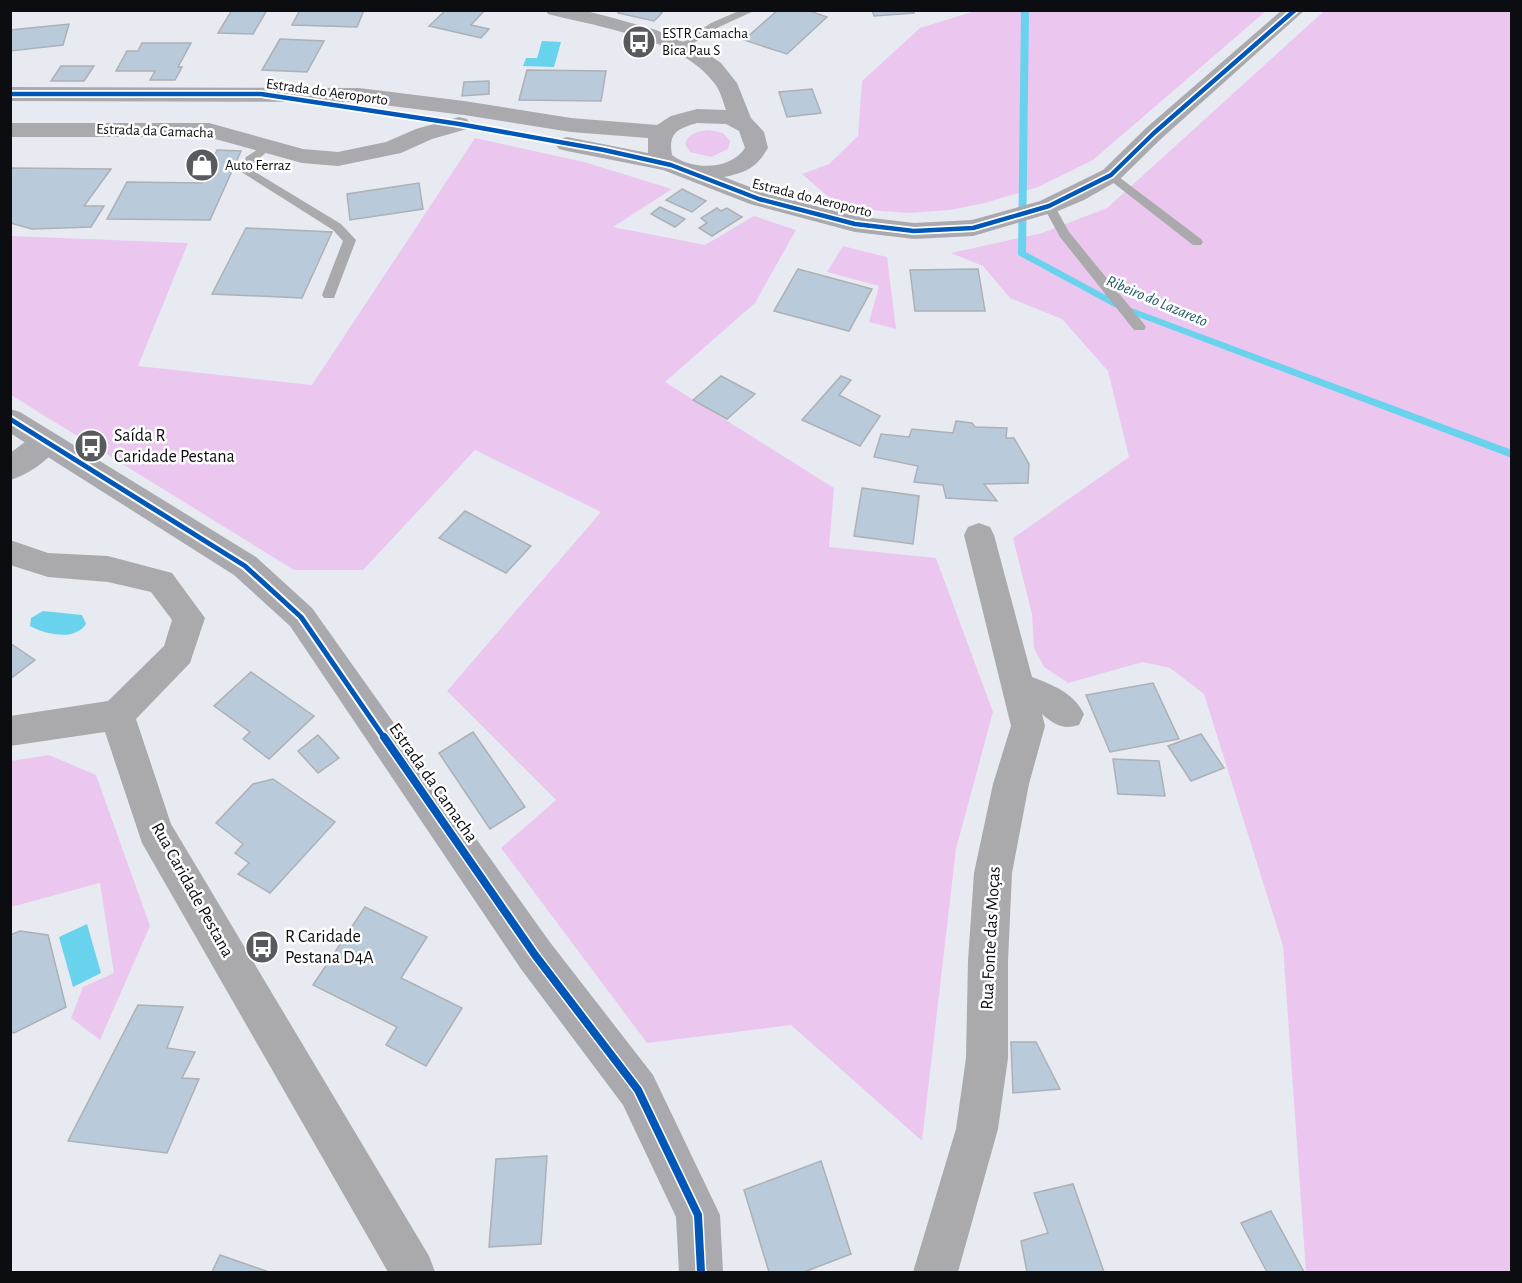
<svg xmlns="http://www.w3.org/2000/svg" width="1522" height="1283" font-family="'Alegreya Sans',sans-serif">
<rect width="100%" height="100%" fill="#e8eaf1"/>
<g fill="#ebc7f0">
<polygon points="978,10 1266,10 1266,11 1093,160 1038,187 985,203 950,210 908,213 857,209 832,200 802,174 829,164 858,136 862,81 920,28"/>
<polygon points="1324,11 1511,11 1511,1272 1306,1272 1283,946 1204,694 1170,668 1143,662 1068,683 1044,667 1034,648 1032,614 1013,538 1129,457 1108,371 1062,319 1010,298 983,266 951,253 1042,233 1107,208"/>
<path d="M709,130l14,3 7,8 -2,8 -17,8 -21,-5 -5,-8c3,-11 14,-13 24,-14z"/>
<polygon points="475,138 584,162 672,189 613,227 705,245 754,216 796,230 755,303 665,382 834,488 829,547 936,558 993,712 956,849 922,1141 791,1025 647,1043 501,848 556,800 447,691 601,512 475,450 363,570 294,570 11,395 11,236 188,243 138,366 312,385"/>
<polygon points="843,246 887,257 896,329 869,322 879,286 827,272"/>
<polygon points="49,755 96,775 150,926 100,1040 71,1018 83,987 114,973 100,883 11,907 11,761"/>
</g>
<g fill="#69d2ed">
<polygon points="542,41 561,42 554,67 523,66 526,58 537,58"/>
<path d="M43,611l39,4 4,9c-11,17 -39,11 -56,2l1,-8z"/>
<polygon points="87,924 101,973 73,987 59,937"/>
</g>
<g fill="none" stroke-linecap="round" stroke-linejoin="round">
<polygon fill="#69d2ed" fill-rule="evenodd" points="1021,10 1029,10 1026,252 1126,306 1512,450 1512,458 1120,310 1018,255"/>
</g>
<g fill="#b9cada" stroke="#adb0b5" stroke-width="1.5">
<polygon points="232,10 267,10 253,34 218,33"/>
<polygon points="300,10 364,10 357,27 292,25"/>
<polygon points="446,10 485,10 471,25 489,29 481,38 429,26"/>
<polygon points="620,10 657,10 662,13 654,21 618,13"/>
<polygon points="778,10 807,10 827,17 787,54 744,40"/>
<polygon points="872,10 913,10 914,13 874,16"/>
<polygon points="69,24 63,45 10,51 10,30"/>
<polygon points="280,39 324,41 307,72 262,70"/>
<polygon points="142,43 191,43 178,67 182,67 175,80 150,80 155,71 116,71 127,51 138,51"/>
<polygon points="61,66 94,66 84,81 51,81"/>
<polygon points="527,70 606,71 601,101 519,100"/>
<polygon points="489,81 489,94 462,96 464,82"/>
<polygon points="812,89 821,113 787,117 779,92"/>
<polygon points="217,150 241,151 210,220 107,219 127,182 202,183"/>
<polygon points="10,168 111,169 84,206 104,206 91,227 32,229 10,223"/>
<polygon points="419,183 423,209 350,220 347,194"/>
<polygon points="682,189 706,201 692,212 666,200"/>
<polygon points="660,207 685,219 675,227 651,214"/>
<polygon points="717,208 721,211 727,208 742,217 712,236 699,228 707,223 701,218"/>
<polygon points="246,228 332,232 302,298 212,294"/>
<polygon points="798,269 872,289 849,331 774,311"/>
<polygon points="978,269 985,311 915,311 910,270"/>
<polygon points="721,376 755,394 727,419 693,400"/>
<polygon points="841,376 851,380 839,395 880,416 860,446 802,420"/>
<polygon points="956,421 972,423 975,427 1007,428 1006,438 1014,438 1029,464 1028,483 984,484 997,501 946,498 943,485 914,482 918,466 874,457 881,434 909,437 912,429 953,433"/>
<polygon points="862,488 919,496 913,544 854,536"/>
<polygon points="465,511 531,546 506,573 439,538"/>
<polygon points="10,643 35,660 10,679"/>
<polygon points="251,672 314,716 269,759 243,739 250,732 214,706"/>
<polygon points="1153,683 1179,739 1110,752 1086,695"/>
<polygon points="473,732 525,807 490,829 439,753"/>
<polygon points="1201,734 1224,768 1191,781 1168,746"/>
<polygon points="318,735 339,758 318,773 298,751"/>
<polygon points="1113,759 1159,761 1165,796 1118,794"/>
<polygon points="273,779 335,822 270,893 238,874 249,863 235,853 243,844 216,823 253,784"/>
<polygon points="365,907 427,937 401,978 462,1008 426,1066 386,1045 397,1027 313,985"/>
<polygon points="20,931 48,935 66,1007 14,1033 10,1032 10,935"/>
<polygon points="138,1005 183,1007 167,1048 195,1052 182,1078 199,1079 167,1153 68,1141"/>
<polygon points="1011,1042 1036,1042 1060,1089 1013,1093"/>
<polygon points="547,1156 541,1244 489,1247 496,1159"/>
<polygon points="821,1161 851,1254 804,1272 769,1272 744,1190"/>
<polygon points="1073,1184 1104,1272 1027,1272 1021,1241 1048,1233 1034,1193"/>
<polygon points="1271,1211 1304,1272 1267,1272 1241,1223"/>
<polygon points="220,1255 269,1272 212,1272"/>
</g>
<g fill="none" stroke-linecap="round" stroke-linejoin="round">
<g fill="#aaaaad" fill-rule="evenodd">
<polygon points="741,10 756,10 719,27 686,48 678,48 677,46 711,23"/>
<polygon points="269,142 275,145 255,162 252,170 341,224 356,240 334,298 324,298 322,295 343,241 333,230 240,171 246,157"/>
<polygon points="1111,171 1201,239 1203,242 1201,245 1193,245 1107,178 1107,172"/>
<polygon points="1049,202 1053,203 1069,232 1144,324 1146,327 1144,330 1134,330 1060,237 1043,206"/>
</g>
<g fill="#aaaaad" fill-rule="evenodd">
<path d="M46,431l10,3 5,8c-9,16 -33,33 -51,38v-27l26,-19z"/>
<path d="M979,523l11,4 4,8 38,142c21,8 42,16 52,37l-5,11c-16,5 -24,0 -37,-11l3,12 -16,58 -17,89 -4,88v97l-10,71 -40,143h-45l43,-143 10,-71 2,-97 6,-88 19,-89 18,-58 -47,-191 4,-8z"/>
<polygon points="10,540 48,553 108,556 172,573 205,618 190,663 136,719 171,824 429,1256 435,1272 388,1272 142,843 105,732 10,746 10,716 108,701 164,646 172,620 151,592 108,582 48,577 10,565"/>
</g>
<g fill="#a9a9ae" fill-rule="evenodd">
<path d="M545,10h37l24,6 50,14 46,20 19,13 16,20 14,35 13,14 4,16c-12,20 -21,24 -44,29l44,17 87,22 59,7 58,-3 68,-19 63,-31 43,-42 136,-118h23l-143,128 -43,42 -35,20 -26,11 -85,25 -59,3 -59,-7 -105,-28 -87,-34 -96,-19 -8,-2 -4,-5 4,-5 8,-2 81,16v-15l-77,-6 -107,-17 -105,-13 -349,-1v-14l349,1 105,13 107,17 86,7 14,-9 26,-7 29,1c-3,-8 -5,-18 -11,-26 -32,-45 -116,-57 -167,-70zM697,123l29,1 13,7 6,17c-15,23 -54,22 -73,7 -4,-22 5,-26 25,-32z"/>
<polygon points="459,117 467,119 470,124 467,129 432,139 401,153 338,166 302,163 208,137 10,137 10,123 209,123 303,149 338,152 386,142 416,129"/>
<polygon points="10,409 20,412 256,557 312,608 549,941 653,1075 720,1215 723,1272 679,1272 676,1217 623,1105 521,969 290,626 234,575 10,433"/>
</g>
<defs>
<polyline id="cycleway-far2" points="10,94 261,94 459,124 604,150 671,165 759,199 855,224 914,231 973,228 1049,206 1111,175 1154,133 1295,10"/>
<polyline id="cycleway-far1" points="10,419 245,566 301,617 385,739"/>
<polyline id="cycleway" points="384,737 535,955 638,1090 698,1215 701,1272"/>
</defs>
<use href="#cycleway-far2" stroke="#fff" stroke-width="8"/>
<use href="#cycleway-far1" stroke="#fff" stroke-width="9"/>
<use href="#cycleway" stroke="#fff" stroke-width="11"/>
<use href="#cycleway-far2" stroke="#0057b8" stroke-width="4.5"/>
<use href="#cycleway-far1" stroke="#0057b8" stroke-width="5"/>
<use href="#cycleway" stroke="#0057b8" stroke-width="8"/>
</g>
<defs>
<symbol id="bus-disc" viewBox="-11 -11 22 22"><circle r="9.5" fill="#595a5f" stroke="#fff"/><path d="M-5-6H5V4H4V6H2V4H-2V6H-4V4H-5ZM-3.5-4V0h7V-4ZM-3.5 1.2v1.5H-2V1.2ZM2 1.2v1.5H3.5V1.2Z" fill="#fff"/></symbol>
<symbol id="shop-disc" viewBox="-11 -11 22 22"><circle r="9.5" fill="#595a5f" stroke="#fff"/><path d="M-5-2.5h2.3a2.7 3.5 0 0 1 5.4 0H5L5.5 6h-11ZM-1.5-2.5h3a1.5 2.3 0 0 0-3 0Z" fill="#fff"/></symbol>
</defs>
<g fill-rule="evenodd">
<use href="#bus-disc" x="620" y="23" width="38" height="38"/>
<use href="#shop-disc" x="183" y="146" width="38" height="38"/>
<use href="#bus-disc" x="72" y="427" width="38" height="38"/>
<use href="#bus-disc" x="243" y="928" width="38" height="38"/>
</g>
<g text-anchor="middle" dominant-baseline="central" stroke-width="5" stroke-linejoin="round" paint-order="stroke">
<g font-size="15" fill="#0c0d11" stroke="#fff" text-anchor="start">
<text x="662" y="33">ESTR Camacha<tspan x="662" dy="17">Bica Pau S</tspan></text>
<text x="225" y="165">Auto Ferraz</text>
</g>
<g font-size="15" fill="#0c0d11" stroke="#fff">
<text transform="translate(327 92) rotate(8)">Estrada do Aeroporto</text>
<text transform="translate(155 131) rotate(2)">Estrada da Camacha</text>
<text transform="translate(812 198) rotate(14)">Estrada do Aeroporto</text>
</g>
<g font-size="16" font-style="italic" fill="#215a69" stroke="#fff">
<text transform="translate(1157 301) rotate(23)">Ribeiro do Lazareto</text>
</g>
<g font-size="18" fill="#0c0d11" stroke="#fff" text-anchor="start">
<text x="114" y="436">Saída R<tspan x="114" dy="21">Caridade Pestana</tspan></text>
<text x="285" y="937">R Caridade<tspan x="285" dy="21">Pestana D4A</tspan></text>
</g>
<g font-size="18" fill="#0c0d11" stroke="#fff">
<text transform="translate(433 783) rotate(55)">Estrada da Camacha</text>
<text transform="translate(192 890) rotate(61)">Rua Caridade Pestana</text>
<text transform="translate(991 938) rotate(-87)">Rua Fonte das Moças</text>
</g>
</g>
<rect width="1522" height="1283" fill="none" stroke="#0c0d11" stroke-width="24"/>
</svg>
